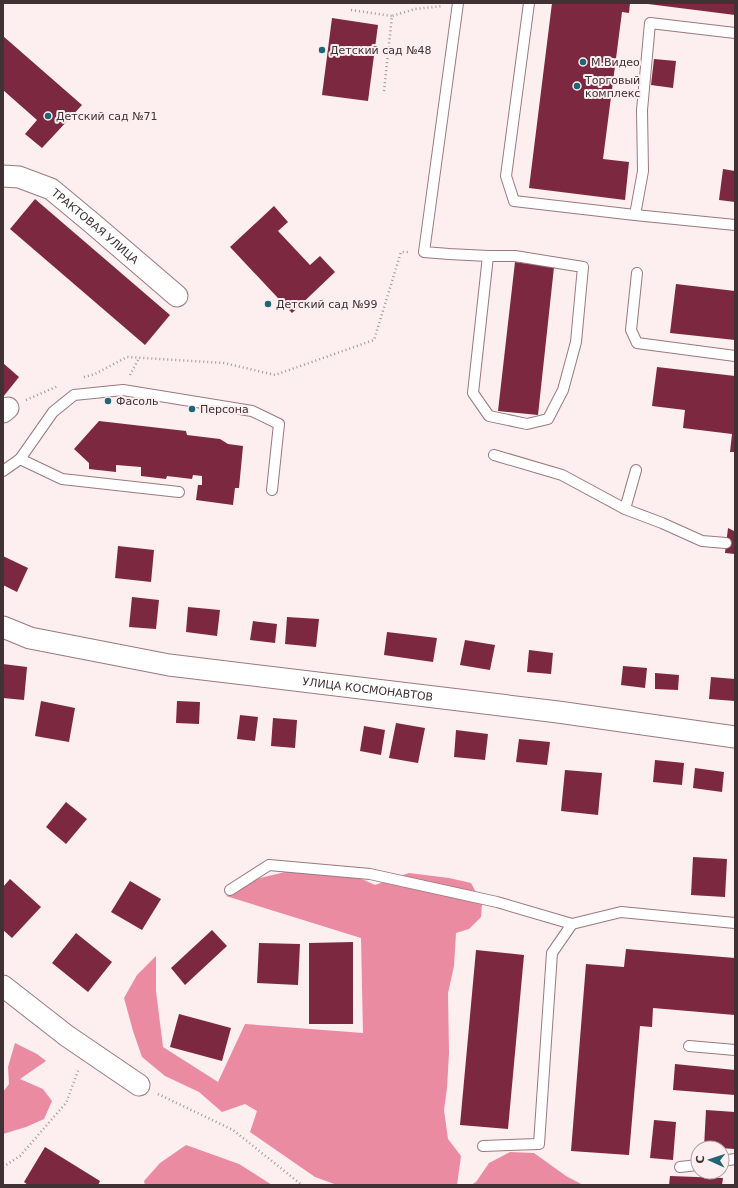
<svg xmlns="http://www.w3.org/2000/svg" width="738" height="1188" font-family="'DejaVu Sans',sans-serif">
<rect width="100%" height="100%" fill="#fdeef0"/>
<g fill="#eb8ba1">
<polygon points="306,867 355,876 375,885 409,873 449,878 471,883 482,904 481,917 469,929 456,933 454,966 448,993 449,1053 447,1088 444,1110 448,1139 461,1156 457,1185 337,1185 315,1177 250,1132 257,1111 245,1104 222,1112 199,1092 165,1076 142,1057 133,1031 124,998 137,975 156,956 156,991 163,1047 218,1082 245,1024 363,1033 361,938 226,896 260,878"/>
<polygon points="15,1043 37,1054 46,1061 20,1079 43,1089 52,1101 44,1119 26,1127 3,1134 3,1092 9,1084 8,1067"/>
<polygon points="186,1145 239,1164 272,1185 145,1185 144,1181 160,1163"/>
<polygon points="510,1152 534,1153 566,1176 583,1185 471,1185 476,1182 489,1163"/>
</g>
<g fill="#7c2841">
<polygon points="552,3 630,3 629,13 622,12 603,159 629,162 625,200 529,188"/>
<polygon points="648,3 735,3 735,15 648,4"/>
<polygon points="332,18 378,25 368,101 322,95"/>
<polygon points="3,36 82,105 42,148 25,134 37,120 3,90"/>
<polygon points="654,59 676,61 673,88 651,85"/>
<polygon points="723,169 735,171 735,202 719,200"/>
<polygon points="35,199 170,315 145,345 10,229"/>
<polygon points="274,206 288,222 278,231 310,265 320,256 335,272 292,313 230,247"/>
<polygon points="515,262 554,267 538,415 498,411"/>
<polygon points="676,284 735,291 735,340 670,333"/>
<polygon points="3,363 19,377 3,397"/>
<polygon points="657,367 735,376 735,452 730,452 732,434 683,428 685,410 652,406"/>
<polygon points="99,421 186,431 187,435 220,439 228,444 243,446 239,488 235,488 233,505 196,500 198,485 202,485 202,476 193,475 192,479 167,476 166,479 141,476 141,467 116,465 116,472 89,469 89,463 74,449"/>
<polygon points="734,527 735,527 735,554 725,553 728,528 734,531"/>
<polygon points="118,546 154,550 151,582 115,578"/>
<polygon points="3,556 28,568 17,592 3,585"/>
<polygon points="132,597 159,600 156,629 129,627"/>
<polygon points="188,607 220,610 217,636 186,632"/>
<polygon points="287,617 319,619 316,647 285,644"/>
<polygon points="253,621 277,624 275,643 250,640"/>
<polygon points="387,632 437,638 433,662 384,655"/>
<polygon points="465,640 495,645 490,670 460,665"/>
<polygon points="529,650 553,653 551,674 527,672"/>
<polygon points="3,664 27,667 24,700 3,698"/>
<polygon points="623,666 647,668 645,688 621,685"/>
<polygon points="655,673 679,675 678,690 655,689"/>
<polygon points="711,677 735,679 735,701 709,699"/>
<polygon points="41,701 75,708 69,742 35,736"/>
<polygon points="177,701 200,702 199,724 176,723"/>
<polygon points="240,715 258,717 255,741 237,739"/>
<polygon points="273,718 297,720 295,748 271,746"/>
<polygon points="396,723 425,728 418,763 389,758"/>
<polygon points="364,726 385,730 381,755 360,751"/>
<polygon points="456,730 488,734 485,760 454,757"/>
<polygon points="519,739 550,742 547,765 516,762"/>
<polygon points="655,760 684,763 682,785 653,782"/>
<polygon points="695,768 724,772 722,792 693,788"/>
<polygon points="565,770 602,773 598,815 561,811"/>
<polygon points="66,802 87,819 66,844 46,827"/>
<polygon points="693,857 727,859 725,897 691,895"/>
<polygon points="10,879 41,907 12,938 3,930 3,887"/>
<polygon points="130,881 161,899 142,930 111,912"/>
<polygon points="212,930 227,946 185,985 171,968"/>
<polygon points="76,933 112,962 88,992 52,963"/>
<polygon points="353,942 353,1024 309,1024 309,943"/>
<polygon points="259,943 300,944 298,985 257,983"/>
<polygon points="626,949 735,958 735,1015 653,1008 652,1027 640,1026 629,1155 571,1151 586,964 624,967"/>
<polygon points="476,950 524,955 508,1129 460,1125"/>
<polygon points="179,1014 231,1028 222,1061 170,1047"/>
<polygon points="675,1064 735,1070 735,1095 673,1090"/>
<polygon points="706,1110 735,1112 735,1149 704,1147"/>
<polygon points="654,1120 676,1122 673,1160 650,1158"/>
<polygon points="45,1147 100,1181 98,1185 28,1185 24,1182"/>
<polygon points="670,1176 723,1178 722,1185 669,1185"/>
</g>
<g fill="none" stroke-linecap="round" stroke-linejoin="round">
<defs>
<g id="service">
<polyline points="458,3 424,252 449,254 488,256 473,393 489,416 527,424 548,419 563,390 576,342 583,267 515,256 488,256"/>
<polyline points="529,3 506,176 514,201 635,215 735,225"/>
<polyline points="635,215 643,171 642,110 650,23 735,33"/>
<polyline points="637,273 631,330 637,343 735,356"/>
<polyline points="494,455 562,475 625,509 636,470"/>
<polyline points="20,459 62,479 179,492"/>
<polyline points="3,471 20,459 53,412 74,395 123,390 252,411 279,424 272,490"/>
<polyline points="625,509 662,523 702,541 726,543"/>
<polyline points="230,890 269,865 370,874 497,902 572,924"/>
<polyline points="689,1046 735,1050"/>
<polyline points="483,1146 539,1144 552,953 572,924 621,912 735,923"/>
<polyline points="722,1161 735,1159"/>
<polyline points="680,1167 698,1165"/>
</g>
<g id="minor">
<path id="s1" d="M3,176l16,1 32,12 41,34 85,73"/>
<polyline points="3,412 8,408"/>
<path id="s2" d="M3,627l27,11 139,27 389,47 177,25"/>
<polyline points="3,986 67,1036 139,1085"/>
</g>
</defs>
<use href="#service" stroke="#9a7980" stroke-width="12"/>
<use href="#minor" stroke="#9a7980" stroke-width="23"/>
<g stroke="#a59799" stroke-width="2.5" stroke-dasharray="1 3" stroke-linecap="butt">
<polyline points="351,10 392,16"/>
<polyline points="384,91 392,16 415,9 443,6"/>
<polyline points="130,375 139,358"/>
<polyline points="84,377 95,374 127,357 224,363 275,375 374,340 401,252 410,252"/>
<polyline points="26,400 58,386"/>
<polyline points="158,1094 233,1130 302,1185"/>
<polyline points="3,1167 20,1156 66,1103 79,1068"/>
</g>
<use href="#service" stroke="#fff" stroke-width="10"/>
<use href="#minor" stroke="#fff" stroke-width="21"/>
</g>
<g fill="#1f6575" stroke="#fdeef0" stroke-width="1.5">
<circle cx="322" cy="50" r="4"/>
<circle cx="583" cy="62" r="4"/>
<circle cx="577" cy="86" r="4"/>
<circle cx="48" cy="116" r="4"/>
<circle cx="268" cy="304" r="4"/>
<circle cx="108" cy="401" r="4"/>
<circle cx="192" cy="409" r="4"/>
</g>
<g text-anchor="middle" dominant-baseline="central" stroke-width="4" stroke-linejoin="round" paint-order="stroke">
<g font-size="11" fill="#3f3134" stroke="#fdeef0" text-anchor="start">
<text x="330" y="50">Детский сад №48</text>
<text x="591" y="62">М.Видео</text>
<text x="585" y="80">Торговый<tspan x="585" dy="13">комплекс</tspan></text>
<text x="56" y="116">Детский сад №71</text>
<text x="276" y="304">Детский сад №99</text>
<text x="116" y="401">Фасоль</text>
<text x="200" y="409">Персона</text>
</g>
<g font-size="11" fill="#3f3134" stroke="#fdeef0">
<text stroke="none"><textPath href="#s1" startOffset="108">ТРАКТОВАЯ УЛИЦА</textPath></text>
<text stroke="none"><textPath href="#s2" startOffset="371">УЛИЦА КОСМОНАВТОВ</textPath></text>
</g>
</g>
<rect width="738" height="1188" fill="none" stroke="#3f3134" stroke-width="8"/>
<g transform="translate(710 1160) rotate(273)"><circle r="19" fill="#fdeef0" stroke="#b1a2a5"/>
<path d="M0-3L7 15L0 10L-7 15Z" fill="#1f6575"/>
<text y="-6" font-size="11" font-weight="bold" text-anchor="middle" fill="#3f3134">С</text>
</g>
</svg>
